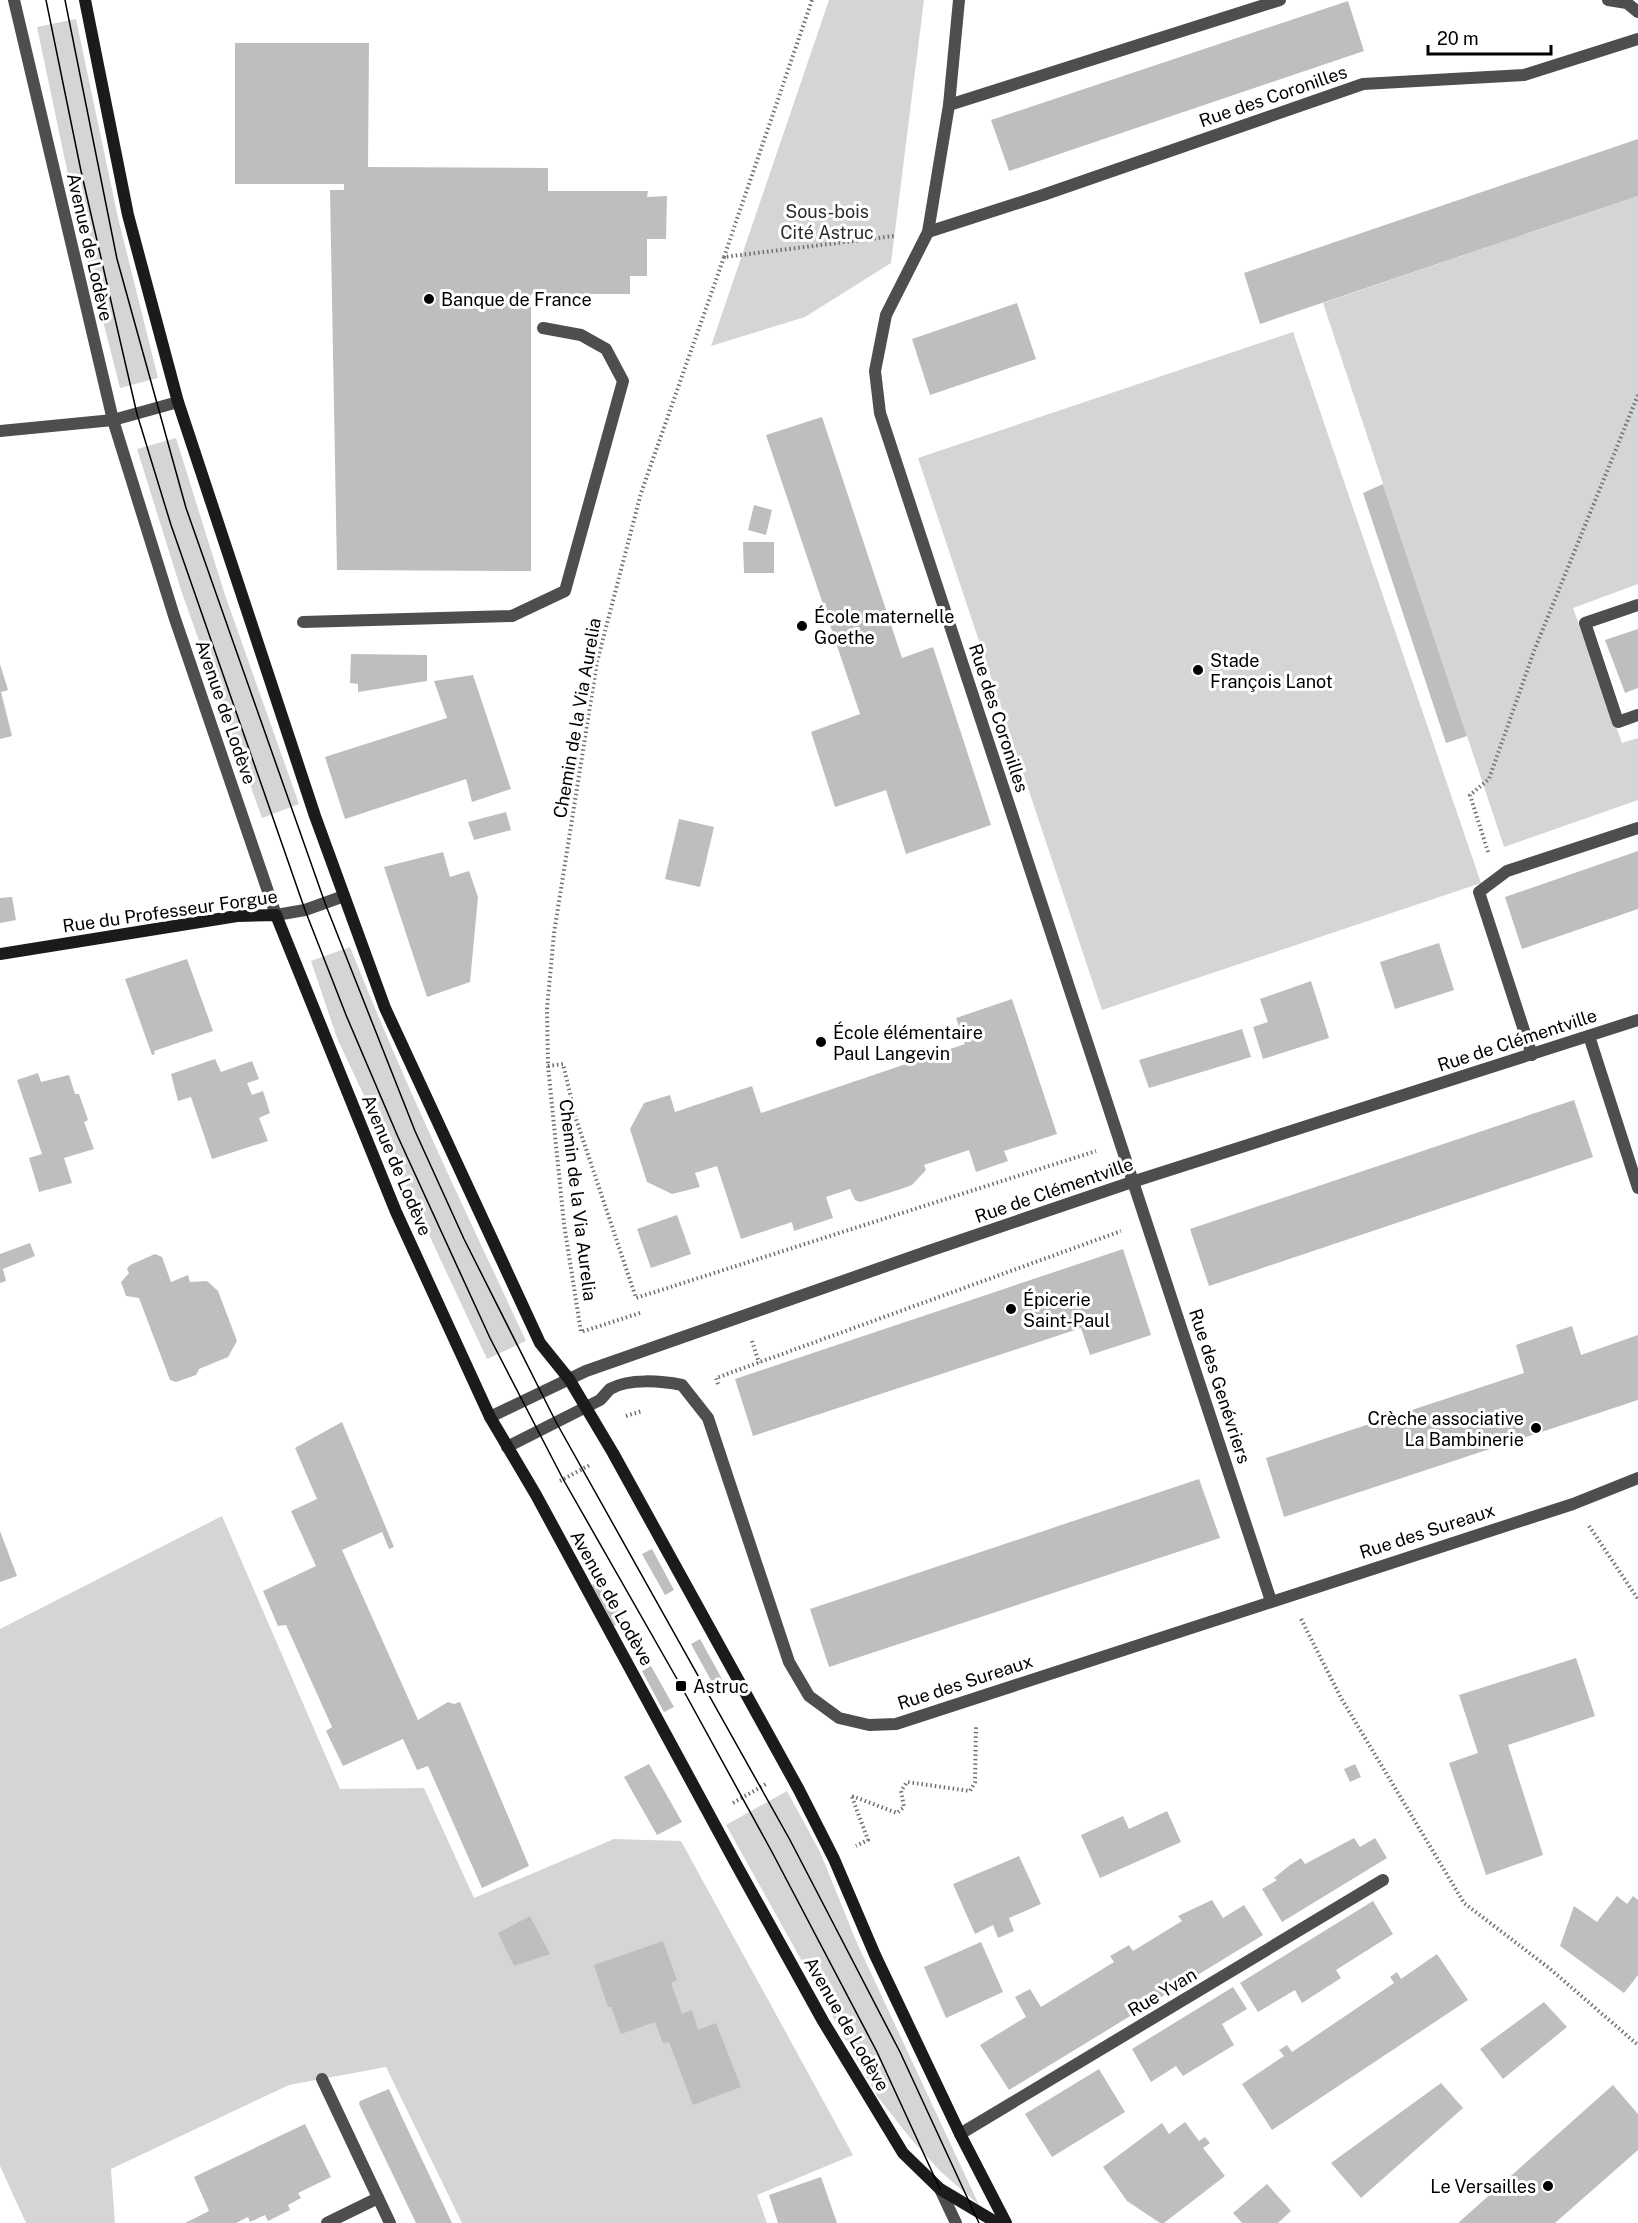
<svg xmlns="http://www.w3.org/2000/svg" width="1638" height="2223" font-family="'Public Sans',sans-serif">
<rect width="100%" height="100%" fill="#fff"/>
<g fill="#d5d5d5">
<polygon points="829,0 924,0 891,263 805,317 711,346"/>
<polygon points="76,19 118,218 158,378 120,388 79,227 37,27"/>
<polygon points="1638,196 1638,584 1573,608 1622,743 1638,738 1638,800 1504,847 1323,303"/>
<polygon points="1293,332 1481,883 1102,1010 918,458"/>
<polygon points="176,438 225,595 299,804 262,818 182,593 137,449"/>
<path d="M350,947c53,134 115,263 176,394l-39,18 -150,-321 -26,-77z"/>
<polygon points="222,1516 340,1789 424,1788 474,1898 614,1839 681,1841 853,2155 757,2195 767,2223 462,2223 386,2067 289,2085 111,2169 115,2223 26,2223 0,2166 0,1629"/>
<polygon points="787,1791 820,1852 857,1943 979,2205 941,2172 911,2139 877,2096 726,1825"/>
</g>
<g fill="#bebebe">
<polygon points="1348,1 1364,51 1009,171 991,120"/>
<polygon points="235,43 369,43 368,167 548,168 548,191 648,191 647,197 667,196 666,239 647,239 647,276 630,276 630,294 531,294 531,571 337,570 330,190 344,190 344,184 235,184"/>
<polygon points="1638,139 1638,196 1260,324 1244,273"/>
<polygon points="1017,303 1036,359 930,395 912,339"/>
<polygon points="822,417 902,658 933,647 991,825 906,854 886,790 835,807 811,732 860,714 766,435"/>
<polygon points="1383,484 1467,736 1446,743 1363,493"/>
<polygon points="754,505 772,510 766,535 748,530"/>
<polygon points="743,542 774,542 774,573 744,573"/>
<polygon points="1638,629 1638,688 1625,693 1605,640"/>
<polygon points="351,654 427,655 427,681 358,692 358,684 350,683"/>
<polygon points="0,664 8,690 1,692 12,736 0,739"/>
<polygon points="473,675 511,789 472,802 466,779 345,819 325,757 447,718 434,681"/>
<polygon points="506,812 511,830 474,840 468,822"/>
<polygon points="679,819 714,827 700,887 665,879"/>
<polygon points="1638,851 1638,909 1522,949 1505,897"/>
<polygon points="443,852 450,877 469,871 478,897 470,982 427,997 384,867"/>
<polygon points="12,897 16,920 0,923 0,898"/>
<polygon points="1439,943 1454,990 1395,1009 1380,962"/>
<polygon points="187,959 213,1031 154,1051 155,1054 152,1055 125,979"/>
<polygon points="1311,981 1329,1038 1263,1059 1253,1027 1268,1022 1260,999"/>
<polygon points="1012,999 1057,1134 1004,1151 1008,1161 976,1172 969,1150 924,1165 926,1170 912,1185 901,1189 860,1202 855,1200 850,1189 826,1197 833,1218 794,1231 792,1222 741,1239 717,1166 695,1173 700,1187 672,1194 647,1182 630,1129 644,1103 670,1095 675,1112 752,1086 761,1113 965,1044 956,1018"/>
<polygon points="1242,1029 1251,1057 1149,1088 1139,1060"/>
<polygon points="215,1059 221,1072 252,1061 259,1079 247,1083 252,1095 263,1091 270,1113 259,1118 268,1141 212,1159 191,1097 178,1101 171,1074"/>
<polygon points="38,1073 41,1082 69,1075 75,1094 79,1094 88,1120 84,1122 94,1149 64,1158 72,1183 39,1192 29,1158 42,1154 17,1080"/>
<polygon points="1574,1100 1593,1157 1209,1286 1190,1229"/>
<polygon points="677,1215 691,1254 651,1268 637,1229"/>
<polygon points="30,1243 35,1256 3,1269 6,1281 0,1283 0,1254"/>
<polygon points="1123,1249 1151,1335 1090,1355 1081,1328 753,1436 735,1379"/>
<polygon points="155,1254 162,1257 171,1282 188,1275 190,1282 207,1281 218,1291 237,1341 228,1357 199,1369 196,1375 176,1382 170,1380 139,1298 126,1296 121,1282 129,1273 127,1269 130,1265"/>
<polygon points="1572,1326 1581,1355 1638,1335 1638,1400 1284,1517 1266,1458 1524,1373 1516,1345"/>
<polygon points="342,1422 394,1547 389,1549 382,1532 342,1550 418,1720 448,1702 454,1704 460,1702 529,1866 482,1888 428,1766 417,1770 403,1739 343,1766 326,1731 332,1727 286,1625 278,1626 263,1591 316,1566 291,1511 317,1499 295,1448"/>
<polygon points="1199,1479 1220,1538 829,1667 810,1609"/>
<polygon points="0,1531 17,1576 0,1582"/>
<polygon points="652,1549 674,1590 665,1595 642,1554"/>
<polygon points="601,1580 624,1620 614,1626 592,1585"/>
<polygon points="700,1639 722,1679 713,1684 691,1644"/>
<polygon points="1576,1658 1595,1716 1508,1745 1543,1855 1486,1875 1449,1763 1478,1753 1459,1695"/>
<polygon points="651,1666 674,1707 664,1712 642,1671"/>
<polygon points="649,1764 682,1822 657,1835 624,1777"/>
<polygon points="1355,1764 1361,1777 1350,1782 1344,1769"/>
<polygon points="1167,1811 1181,1842 1100,1878 1081,1835 1123,1816 1129,1829"/>
<polygon points="1354,1838 1360,1847 1375,1838 1387,1858 1282,1922 1262,1889 1277,1880 1274,1878 1290,1865 1301,1858 1305,1864"/>
<polygon points="1019,1856 1041,1904 1009,1918 1014,1931 998,1938 993,1925 975,1934 953,1884"/>
<polygon points="1617,1896 1627,1904 1633,1896 1638,1900 1638,1975 1624,1993 1560,1946 1574,1906 1597,1922"/>
<polygon points="1212,1900 1223,1918 1244,1905 1263,1935 1009,2090 980,2045 1026,2017 1015,1997 1030,1989 1041,2007 1114,1962 1110,1956 1129,1945 1133,1951 1182,1921 1178,1916"/>
<polygon points="1373,1901 1393,1934 1336,1970 1341,1978 1302,2003 1295,1990 1258,2012 1240,1983"/>
<polygon points="530,1916 550,1954 514,1966 498,1933"/>
<polygon points="663,1941 677,1980 671,1983 682,2014 692,2010 698,2030 716,2023 741,2087 693,2105 669,2042 663,2043 655,2022 621,2034 611,2007 608,2007 594,1965"/>
<polygon points="981,1942 1003,1992 946,2018 924,1967"/>
<polygon points="1437,1954 1468,2000 1272,2130 1242,2084 1284,2056 1279,2050 1287,2045 1292,2052 1394,1983 1390,1977 1397,1972 1401,1979"/>
<polygon points="1233,1987 1247,2009 1222,2024 1234,2045 1183,2076 1176,2066 1151,2082 1132,2049"/>
<polygon points="1544,2002 1567,2027 1503,2079 1480,2049"/>
<polygon points="1099,2069 1125,2112 1052,2157 1025,2114"/>
<polygon points="1441,2083 1463,2108 1361,2198 1331,2163"/>
<polygon points="1613,2085 1638,2114 1638,2150 1555,2223 1458,2223"/>
<polygon points="389,2089 399,2111 452,2223 416,2223 359,2104 360,2101"/>
<polygon points="1185,2122 1199,2141 1205,2137 1210,2143 1203,2148 1225,2176 1164,2223 1160,2223 1127,2201 1103,2167 1162,2123 1169,2134"/>
<polygon points="305,2124 331,2177 298,2193 301,2198 288,2205 290,2210 268,2221 265,2215 250,2222 248,2217 236,2223 185,2223 209,2211 194,2177"/>
<polygon points="821,2177 837,2223 778,2223 769,2195"/>
<polygon points="1267,2184 1291,2211 1278,2223 1242,2223 1233,2213"/>
</g>
<g fill="none" stroke-linecap="round" stroke-linejoin="round">
<g stroke="#707070" stroke-width="4" stroke-dasharray="1.5 3" stroke-linecap="butt">
<polyline points="724,257 812,0"/>
<polyline points="1488,852 1470,795 1489,779 1534,651 1638,395"/>
<polyline points="548,1066 563,1064 576,1119 636,1298 1096,1151"/>
<polyline points="640,1313 581,1332 564,1224 548,1066 547,1009 554,933 597,662 641,493 724,257 894,236"/>
<polyline points="752,1341 759,1363"/>
<polyline points="718,1384 716,1378 1121,1231"/>
<polyline points="626,1416 642,1411"/>
<polyline points="560,1481 590,1465"/>
<polyline points="1589,1526 1638,1599"/>
<polyline points="1301,1619 1341,1698 1464,1903 1549,1968 1638,2045"/>
<polyline points="852,1796 897,1813 904,1807 901,1791 907,1782 970,1791 975,1782 976,1726"/>
<polyline points="852,1797 868,1840 856,1846"/>
<polyline points="733,1803 766,1784"/>
</g>
<g stroke="#4e4e4e" stroke-width="12">
<polyline points="1608,0 1627,3 1638,12"/>
<polyline points="949,105 1280,0"/>
<polyline points="928,232 949,105 959,0"/>
<polyline points="303,622 512,616 565,591 623,381 606,349 581,335 543,328"/>
<polyline points="322,2079 390,2223"/>
<polyline points="940,2189 956,2223"/>
<polyline points="327,2223 378,2198"/>
</g>
<g stroke="#4e4e4e" stroke-width="12">
<polyline points="14,0 113,420 174,616 276,915 305,910 344,896"/>
<polyline points="0,431 113,420 178,402"/>
<polyline points="1638,605 1585,623 1618,722 1638,715"/>
<polyline points="1589,1036 1638,1188"/>
<polyline points="1532,1055 1479,892 1507,871 1638,828"/>
<polyline points="490,1417 586,1371 926,1252 1132,1182 1638,1020"/>
<path d="M507,1447l93,-47c3,-3 7,-8 10,-11 19,-11 52,-8 72,-4l26,33 81,244 20,34 30,22 30,7 27,-1 677,-220 65,-26"/>
<polyline points="1271,1601 880,413 875,371 886,315 928,232 1043,195 1363,84 1524,75 1638,39"/>
<polyline points="960,2134 1383,1880"/>
</g>
<g stroke="#1b1b1b" stroke-width="12">
<polyline points="85,0 128,215 178,402 315,816 385,1008 540,1343 569,1379 613,1453 799,1790 834,1859 875,1955 960,2134 1006,2223"/>
<polyline points="0,954 237,916 276,915 396,1212 490,1417 536,1495 736,1864 823,2021 903,2153 940,2189 997,2223"/>
</g>
<g stroke="#000" stroke-width="1.5">
<polyline points="46,0 81,171 137,414 171,525 305,910 346,1015 398,1137 490,1338 563,1479 681,1686 772,1852 877,2052 940,2189"/>
<polyline points="65,0 117,259 186,508 325,903 415,1131 464,1239 556,1422 790,1840 900,2052 979,2223"/>
</g>
</g>
<g fill="#000" stroke="#fff" stroke-width="2">
<circle cx="429" cy="299" r="6"/>
<circle cx="802" cy="626" r="6"/>
<circle cx="1198" cy="670" r="6"/>
<circle cx="821" cy="1042" r="6"/>
<circle cx="1011" cy="1309" r="6"/>
<circle cx="1536" cy="1428" r="6"/>
<rect x="675" y="1680" width="12" height="12" rx="3"/>
<circle cx="1548" cy="2186" r="6"/>
</g>
<g text-anchor="middle" dominant-baseline="central" stroke-width="6" stroke-linejoin="round" paint-order="stroke">
<g font-size="18" fill="#000" stroke="#fff">
<text transform="translate(1273 96) rotate(-19)">Rue des Coronilles</text>
<text transform="translate(90 247) rotate(77)">Avenue de Lodève</text>
<text transform="translate(226 712) rotate(71)">Avenue de Lodève</text>
<text transform="translate(577 718) rotate(-80)">Chemin de la Via Aurelia</text>
<text transform="translate(999 718) rotate(72)">Rue des Coronilles</text>
<text transform="translate(170 911) rotate(-8)">Rue du Professeur Forgue</text>
<text transform="translate(1517 1040) rotate(-18)">Rue de Clémentville</text>
<text transform="translate(397 1165) rotate(67)">Avenue de Lodève</text>
<text transform="translate(1054 1190) rotate(-19)">Rue de Clémentville</text>
<text transform="translate(578 1200) rotate(83)">Chemin de la Via Aurelia</text>
<text transform="translate(1220 1386) rotate(72)">Rue des Genévriers</text>
<text transform="translate(1427 1531) rotate(-18)">Rue des Sureaux</text>
<text transform="translate(612 1598) rotate(61)">Avenue de Lodève</text>
<text transform="translate(965 1682) rotate(-18)">Rue des Sureaux</text>
<text transform="translate(1162 1992) rotate(-31)">Rue Yvan</text>
<text transform="translate(847 2024) rotate(60)">Avenue de Lodève</text>
</g>
<g font-size="18" fill="#2c2c2c" stroke="#fff">
<text x="827" y="211">Sous-bois<tspan x="827" dy="21">Cité Astruc</tspan></text>
</g>
<g font-size="18" fill="#000" stroke="#fff" text-anchor="start">
<text x="441" y="299">Banque de France</text>
<text x="814" y="616">École maternelle<tspan x="814" dy="21">Goethe</tspan></text>
<text x="1210" y="660">Stade<tspan x="1210" dy="21">François Lanot</tspan></text>
<text x="833" y="1032">École élémentaire<tspan x="833" dy="21">Paul Langevin</tspan></text>
<text x="1023" y="1299">Épicerie<tspan x="1023" dy="21">Saint-Paul</tspan></text>
<text x="1524" y="1418" text-anchor="end">Crèche associative<tspan x="1524" dy="21">La Bambinerie</tspan></text>
<text x="693" y="1686">Astruc</text>
<text x="1536" y="2186" text-anchor="end">Le Versailles</text>
</g>
</g>
<path d="M1428 45v9h123v-9" fill="none" stroke="#000000" stroke-width="3"/>
<text x="1437" y="45" font-size="18" fill="#000000" stroke="#ffffff" stroke-width="4.5" paint-order="stroke">20 m</text>
</svg>
